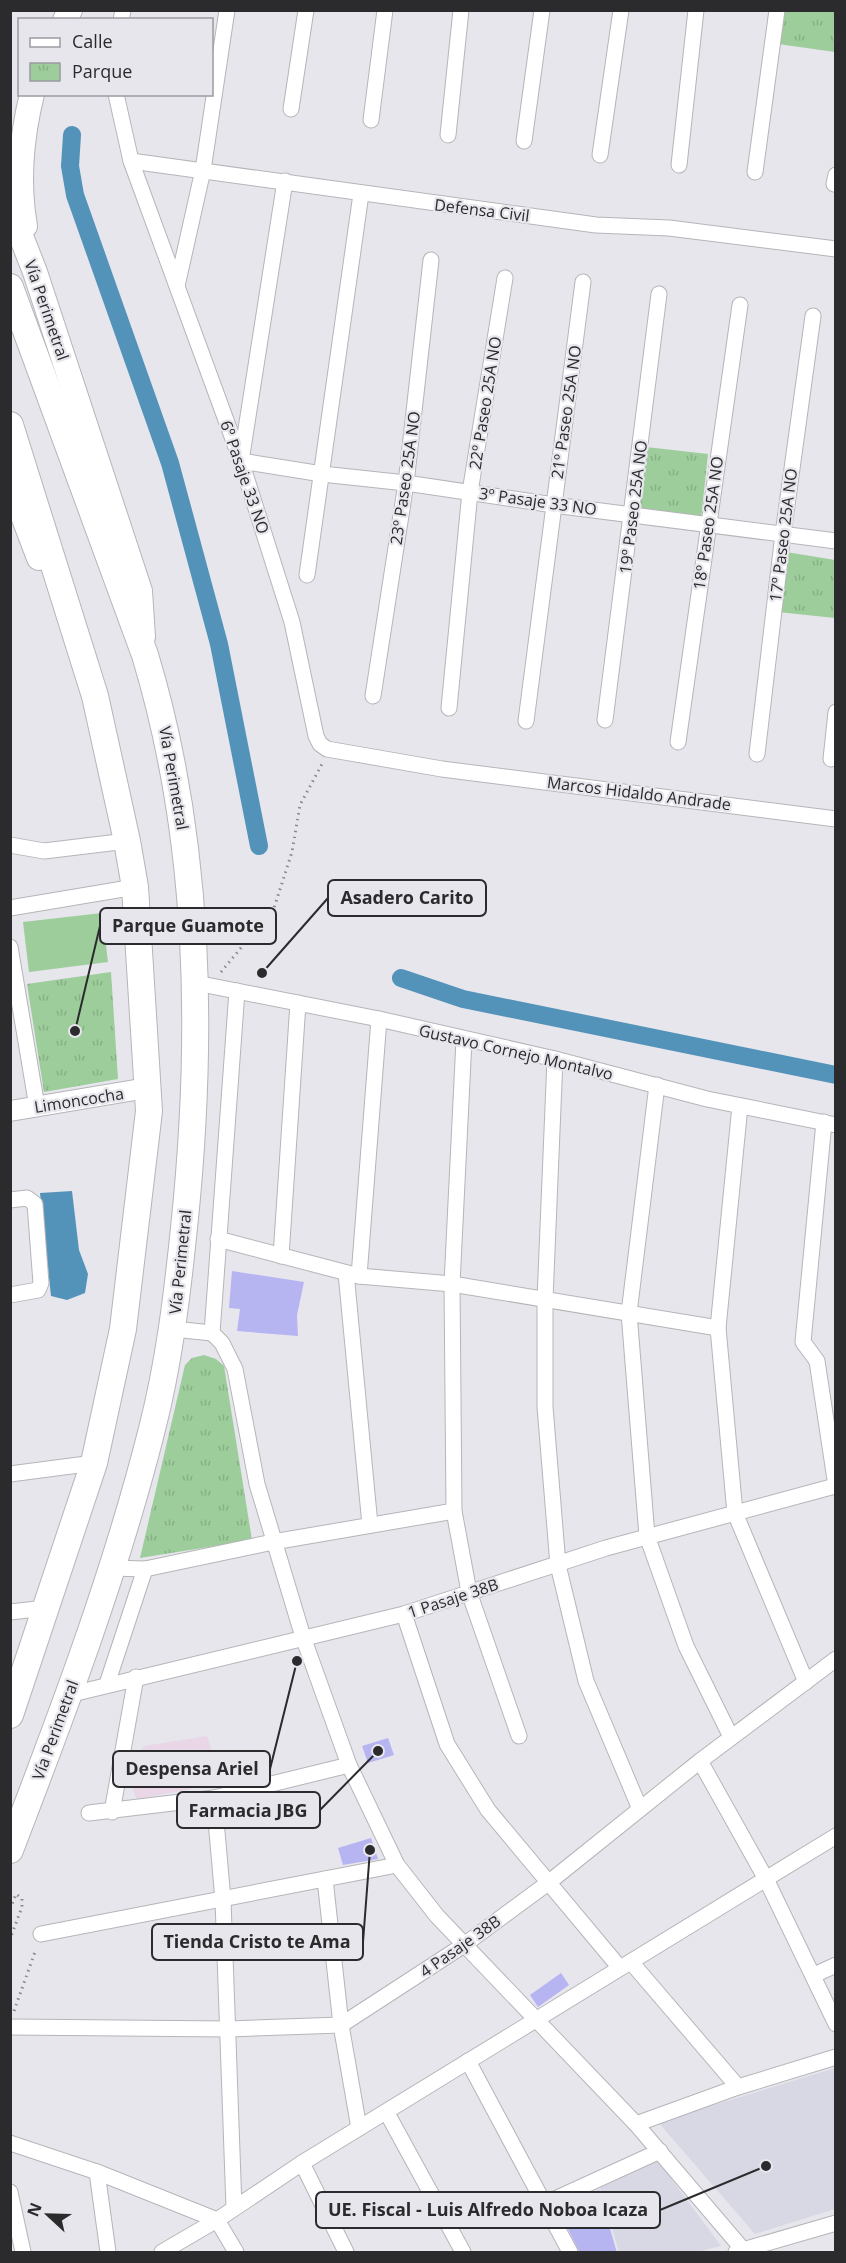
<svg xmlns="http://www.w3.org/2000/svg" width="846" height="2263" font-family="'Open Sans',sans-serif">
<defs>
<pattern id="park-tufts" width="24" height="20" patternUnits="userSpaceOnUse" patternTransform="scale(1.5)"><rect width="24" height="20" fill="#9ccd9a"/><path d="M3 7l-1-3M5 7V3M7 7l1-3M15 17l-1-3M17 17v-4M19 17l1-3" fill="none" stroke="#87b085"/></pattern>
</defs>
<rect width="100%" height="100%" fill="#e6e6ec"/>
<g fill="#d8d8e5">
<polygon points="835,2068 835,2209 755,2234 658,2122"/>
<polygon points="658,2161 721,2246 698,2252 619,2252 600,2188"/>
</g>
<polygon fill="#e9d6e7" points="207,1736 222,1783 137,1799 126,1774 144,1746"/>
<polygon fill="#9ccd9a" points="102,913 108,962 29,972 23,922"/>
<g fill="url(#park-tufts)">
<polygon points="783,11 835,11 835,52 778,44"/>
<polygon points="646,447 708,454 701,519 637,511"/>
<polygon points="786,552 835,560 835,618 778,612"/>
<polygon points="111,972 118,1079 44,1092 27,984"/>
<polygon points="204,1355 216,1359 224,1366 252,1540 140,1558 185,1365 192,1358"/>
</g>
<polygon fill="#5393b9" points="72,1191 79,1250 88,1274 85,1293 67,1300 51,1296 40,1193"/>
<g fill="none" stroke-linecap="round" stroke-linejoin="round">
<g stroke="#5393b9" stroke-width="18">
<polyline points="72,135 70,166 75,195 170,463 219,644 259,846"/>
<polyline points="401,978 463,999 836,1075"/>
</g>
</g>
<g fill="#b7b4f2">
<polygon points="232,1271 304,1282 297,1315 298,1336 237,1331 240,1309 229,1308"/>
<polygon points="388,1738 394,1755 368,1763 362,1746"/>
<polygon points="371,1838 378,1859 343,1865 338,1848"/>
<polygon points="561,1973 569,1985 538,2007 530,1995"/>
<polygon points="599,2190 617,2253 580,2253 559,2211"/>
</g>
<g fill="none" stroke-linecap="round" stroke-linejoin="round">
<defs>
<g id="minor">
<polyline points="121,20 123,10"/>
<polyline points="116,94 131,161 241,461 292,622 316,736 320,744 327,749 442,769 836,819"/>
<polyline points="291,109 306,10"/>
<polyline points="371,120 385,10"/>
<polyline points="448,135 461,10"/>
<polyline points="524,141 542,10"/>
<polyline points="600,155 621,10"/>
<polyline points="131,161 596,225 669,228 836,249"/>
<polyline points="679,165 696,10"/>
<polyline points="755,172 777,10"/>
<polyline points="285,181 241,461 322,474 406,483 554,505 836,541"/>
<polyline points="834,184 836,175"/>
<polyline points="177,286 203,170 227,10"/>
<polyline points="307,575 361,194"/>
<polyline points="373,696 406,483 431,260"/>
<polyline points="449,708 470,492 505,278"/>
<polyline points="605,720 659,294"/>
<polyline points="526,721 583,282"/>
<polyline points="678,742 740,305"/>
<polyline points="757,754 783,534 813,316"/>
<polyline points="831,759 836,712"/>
<polyline points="10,845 44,851 127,841"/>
<polyline points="10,908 135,887"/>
<polyline points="10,947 37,1107"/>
<polyline points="196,983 379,1019 555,1059 707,1099 836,1125"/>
<polyline points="464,1040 452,1284 454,1511 469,1592 519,1736"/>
<polyline points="555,1059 545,1299 545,1407 558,1565 586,1681 640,1809"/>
<polyline points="657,1085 629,1313 647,1536 686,1646 731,1737"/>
<polyline points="740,1106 718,1328 735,1513 806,1682"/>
<polyline points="10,1200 27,1198 35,1204 41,1283 38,1290 10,1295"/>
<polyline points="218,1239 359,1276 452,1284 718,1328"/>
<polyline points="281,1256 298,1003"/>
<polyline points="346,1273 370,1525"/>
<polyline points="359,1276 379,1019"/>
<polyline points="173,1329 212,1333 222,1343 235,1369 257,1484 303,1637 349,1765 397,1865 437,1916 636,2124 745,2252"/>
<polyline points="212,1333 237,991"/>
<polyline points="10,1474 94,1463"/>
<polyline points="111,1568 145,1569 273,1542 454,1511"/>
<polyline points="10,1612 46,1608"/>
<polyline points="404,1614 447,1744 488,1810 620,1968"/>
<polyline points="107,1684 145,1569"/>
<polyline points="68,1695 404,1614 606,1548 835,1486 836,1486 817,1361 803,1342 824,1122"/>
<polyline points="700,1761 766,1879 836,2024"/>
<polyline points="214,1798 223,1900 234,2208"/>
<polyline points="112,1812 136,1677"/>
<polyline points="89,1813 214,1798 349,1765"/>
<polyline points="325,1879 341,2025 359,2128"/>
<polyline points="41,1934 397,1865"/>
<polyline points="631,1962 738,2087"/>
<polyline points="814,1975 836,1965"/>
<polyline points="10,2027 229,2029 341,2025 464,1945 548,1883 700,1761 836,1659"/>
<polyline points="468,2061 570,2252"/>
<polyline points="387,2113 463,2252"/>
<polyline points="636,2124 738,2087 836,2057"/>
<polyline points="10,2143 97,2172 217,2220 236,2252"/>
<polyline points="302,2163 346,2252"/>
<polyline points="97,2172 108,2252"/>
<polyline points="10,2192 23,2252"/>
<polyline points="544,2204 660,2151"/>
<polyline points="162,2252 217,2220 302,2163 836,1836"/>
<polyline points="736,2252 836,2223"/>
</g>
<polyline id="tertiary" points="10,1111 147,1088"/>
<g id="primary">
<polyline points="65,20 70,10"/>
<polyline points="10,208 35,272 140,591 143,637"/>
<path d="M25,226c-8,-45 -4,-87 7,-132"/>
<polyline points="10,482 39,558"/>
</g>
<g id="trunk">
<path d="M10,287l135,368c56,185 59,382 39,573 -7,68 -15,135 -32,201 -36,143 -89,283 -142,421"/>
<polyline points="10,425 95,696 127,841 135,887 149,1111 123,1329 94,1463 10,1715"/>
</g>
</defs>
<use href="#minor" stroke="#b5b5ba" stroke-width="17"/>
<use href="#tertiary" stroke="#b5b5ba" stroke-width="22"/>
<use href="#primary" stroke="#b5b5ba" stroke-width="26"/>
<use href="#trunk" stroke="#b5b5ba" stroke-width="28"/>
<g stroke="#8a8a8e" stroke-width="3" stroke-dasharray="1.5 4.5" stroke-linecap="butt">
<polyline points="221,972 274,908 292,852 300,805 322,764"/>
<polyline points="10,1909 16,1894 22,1899 22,1907 10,1939"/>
<polyline points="14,2011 36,1949"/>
</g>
<use href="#minor" stroke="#fff" stroke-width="15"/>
<use href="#tertiary" stroke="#fff" stroke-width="20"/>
<use href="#primary" stroke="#fff" stroke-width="24"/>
<use href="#trunk" stroke="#fff" stroke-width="26"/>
</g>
<g text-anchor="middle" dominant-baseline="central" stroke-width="4.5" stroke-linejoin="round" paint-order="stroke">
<g font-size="16" fill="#2b2b2d" stroke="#e6e6ec">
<text transform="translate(482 210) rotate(7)">Defensa Civil</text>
<text transform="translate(47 310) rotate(71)">Vía Perimetral</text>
<text transform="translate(485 403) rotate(-81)">22º Paseo 25A NO</text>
<text transform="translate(566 412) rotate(-82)">21º Paseo 25A NO</text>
<text transform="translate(245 477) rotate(71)">6º Pasaje 33 NO</text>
<text transform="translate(405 478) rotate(-82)">23º Paseo 25A NO</text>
<text transform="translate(538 501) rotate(8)">3º Pasaje 33 NO</text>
<text transform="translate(633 507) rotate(-83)">19º Paseo 25A NO</text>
<text transform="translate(708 523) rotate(-82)">18º Paseo 25A NO</text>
<text transform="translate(783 535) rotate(-83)">17º Paseo 25A NO</text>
<text transform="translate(174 778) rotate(80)">Vía Perimetral</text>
<text transform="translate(639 793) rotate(7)">Marcos Hidaldo Andrade</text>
<text transform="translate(516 1052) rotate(13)">Gustavo Cornejo Montalvo</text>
<text transform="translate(79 1100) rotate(-9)">Limoncocha</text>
<text transform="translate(180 1262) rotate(-84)">Vía Perimetral</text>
<text transform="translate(453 1598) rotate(-18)">1 Pasaje 38B</text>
<text transform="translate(55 1730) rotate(-70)">Vía Perimetral</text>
<text transform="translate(460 1946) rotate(-35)">4 Pasaje 38B</text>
</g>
</g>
<path fill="none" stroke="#2b2b2d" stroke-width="2" d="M262 973L328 898M75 1031L100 926M297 1661L270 1769M378 1751L320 1810M370 1850L363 1942M766 2166L660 2210"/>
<g fill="#2b2b2d" stroke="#e6e6ec" stroke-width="2">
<circle cx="262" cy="973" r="6"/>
<circle cx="75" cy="1031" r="6"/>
<circle cx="297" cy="1661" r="6"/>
<circle cx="378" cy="1751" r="6"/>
<circle cx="370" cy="1850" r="6"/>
<circle cx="766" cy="2166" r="6"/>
</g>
<g fill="#e6e6ec" stroke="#2b2b2d" stroke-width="2">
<rect x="328" y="880" width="158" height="36" rx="6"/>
<rect x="100" y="908" width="176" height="36" rx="6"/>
<rect x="113" y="1751" width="157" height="36" rx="6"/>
<rect x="177" y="1792" width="143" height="36" rx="6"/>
<rect x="152" y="1924" width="211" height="36" rx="6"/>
<rect x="316" y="2192" width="344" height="36" rx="6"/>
</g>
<g font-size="18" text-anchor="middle" font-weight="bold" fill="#2b2b2d">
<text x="407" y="904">Asadero Carito</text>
<text x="188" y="932">Parque Guamote</text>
<text x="192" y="1775">Despensa Ariel</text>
<text x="248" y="1817">Farmacia JBG</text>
<text x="257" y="1948">Tienda Cristo te Ama</text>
<text x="488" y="2216">UE. Fiscal - Luis Alfredo Noboa Icaza</text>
</g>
<rect width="846" height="2263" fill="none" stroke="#2b2b2d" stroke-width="24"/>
<rect x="18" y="18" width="195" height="78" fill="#e6e6ec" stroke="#9b9ba0" stroke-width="1.5"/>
<rect x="30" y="38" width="30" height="9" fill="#ffffff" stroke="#9b9ba0" stroke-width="1.5"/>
<text x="72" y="48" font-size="18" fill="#2b2b2d">Calle</text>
<rect x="30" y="63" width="30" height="18" fill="url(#park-tufts)" stroke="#9b9ba0" stroke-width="1.5"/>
<text x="72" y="78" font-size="18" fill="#2b2b2d">Parque</text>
<g transform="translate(48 2215) rotate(292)" stroke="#e6e6ec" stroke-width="4.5" paint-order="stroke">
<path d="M0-4.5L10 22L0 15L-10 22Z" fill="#2b2b2d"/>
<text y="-9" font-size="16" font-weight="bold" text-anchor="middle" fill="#2b2b2d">N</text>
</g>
</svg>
